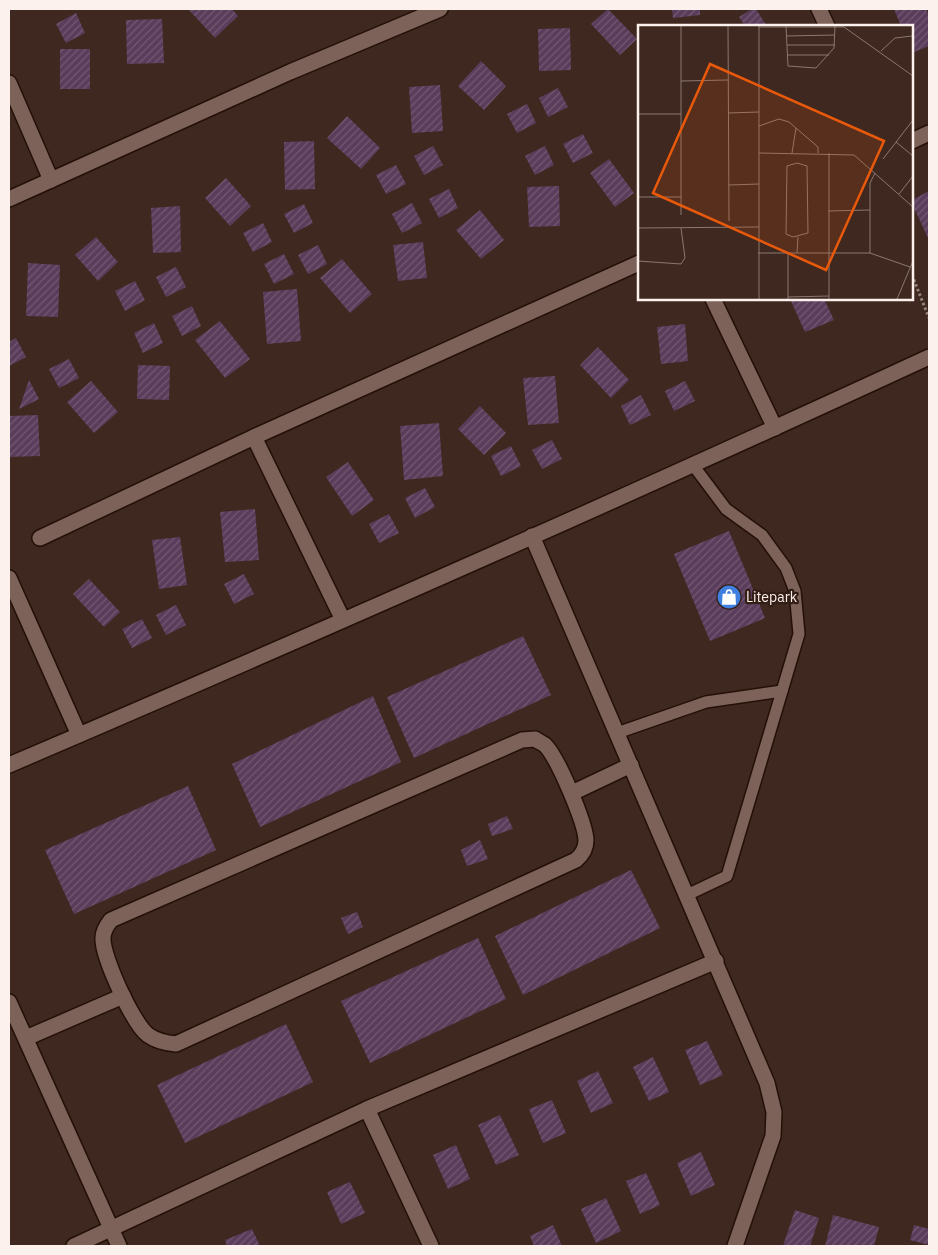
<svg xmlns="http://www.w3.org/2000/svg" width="938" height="1255" font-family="'IBM Plex Sans',sans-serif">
<defs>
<pattern id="building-hatch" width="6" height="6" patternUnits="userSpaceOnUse" patternTransform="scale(1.25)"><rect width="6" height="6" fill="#5a3c5b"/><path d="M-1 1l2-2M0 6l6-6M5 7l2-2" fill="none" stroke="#735973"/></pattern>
</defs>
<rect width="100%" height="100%" fill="#3e281f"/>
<g fill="url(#building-hatch)">
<polygon points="188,9 232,9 238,16 215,38"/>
<polygon points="608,9 637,39 620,55 591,24"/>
<polygon points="672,9 700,9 700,15 673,18"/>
<polygon points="752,9 756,9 766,25 745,26 739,17"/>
<polygon points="894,9 926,9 929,16 929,46 912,53 912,26 901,26"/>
<polygon points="76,13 85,33 66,43 56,24"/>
<polygon points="162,19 164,63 127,64 126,20"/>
<polygon points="570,28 571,70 539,71 538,29"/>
<rect x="60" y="49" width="30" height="40"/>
<polygon points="481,61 506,86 484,110 458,86"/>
<polygon points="440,85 443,131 412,133 409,87"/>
<polygon points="558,88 568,107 548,117 539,98"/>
<polygon points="527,104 536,123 517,133 507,114"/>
<polygon points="347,116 380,148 361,169 327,138"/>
<polygon points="583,134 593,153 573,163 563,144"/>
<polygon points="314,141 315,189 285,190 284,142"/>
<polygon points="433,146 443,165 424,175 414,156"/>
<polygon points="545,146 554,165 535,175 525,156"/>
<polygon points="609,159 634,193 615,207 590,173"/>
<polygon points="396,165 406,184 386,194 376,175"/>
<polygon points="226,178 251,206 230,226 205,198"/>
<polygon points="559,186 560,226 529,227 527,187"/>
<polygon points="449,189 458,208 439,218 429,199"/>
<polygon points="929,191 929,240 912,204 912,200"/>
<polygon points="412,203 422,223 402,233 392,214"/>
<polygon points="304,204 313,223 294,233 284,214"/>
<polygon points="180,206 181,252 153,253 151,208"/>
<polygon points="480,210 504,240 481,259 456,230"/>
<polygon points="263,223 272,242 253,252 243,233"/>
<polygon points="96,237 118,262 98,281 75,255"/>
<polygon points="423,242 427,278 398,281 393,245"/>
<polygon points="318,245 327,264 308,274 298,255"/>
<polygon points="284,254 294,274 274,284 264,264"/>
<polygon points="342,259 372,294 350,313 320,278"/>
<polygon points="28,263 60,265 58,317 26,316"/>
<polygon points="176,267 186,287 166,297 156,277"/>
<polygon points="135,281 145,300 125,311 115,291"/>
<polygon points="297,289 301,341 267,344 263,292"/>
<polygon points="790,299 824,299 834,320 805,332"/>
<polygon points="192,306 201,326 182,336 172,316"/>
<polygon points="220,321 250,359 225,378 195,340"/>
<polygon points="154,323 163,343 143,353 134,333"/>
<polygon points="685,324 688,361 661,364 657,327"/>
<polygon points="16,338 26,357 9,366 9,342"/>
<polygon points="598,347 629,380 611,398 580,365"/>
<polygon points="69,359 79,378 59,388 49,369"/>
<polygon points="138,365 170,366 169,400 137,399"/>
<polygon points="555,376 559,423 528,425 523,378"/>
<polygon points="29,380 39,399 19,409"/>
<polygon points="91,381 118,412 94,433 67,402"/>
<polygon points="685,381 695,401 674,411 665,391"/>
<polygon points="641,395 651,415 630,425 621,406"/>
<polygon points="480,406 506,433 484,455 458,429"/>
<polygon points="38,415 40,456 9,457 9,416"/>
<polygon points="439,423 443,476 404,480 400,426"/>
<polygon points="552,440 562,459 542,469 532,450"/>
<polygon points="511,446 521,466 501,476 491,456"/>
<polygon points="348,462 374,500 352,516 326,477"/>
<polygon points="425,488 435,507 415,518 405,498"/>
<polygon points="255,509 259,560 225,562 220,512"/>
<polygon points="389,514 399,533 379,543 369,524"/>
<polygon points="729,531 765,618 710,641 674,554"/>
<polygon points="180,537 187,585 159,589 152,540"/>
<polygon points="244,574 254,594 234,604 224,584"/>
<polygon points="89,579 120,612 104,627 73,594"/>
<polygon points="176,605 186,625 166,635 156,615"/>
<polygon points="142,619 152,638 132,648 122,629"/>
<polygon points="523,636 551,695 414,758 387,697"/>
<polygon points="373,696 401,762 260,827 232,764"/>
<polygon points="188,786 216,850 74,914 45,850"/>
<polygon points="507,816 513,829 492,836 488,824"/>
<polygon points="480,840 488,859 467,866 461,850"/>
<polygon points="631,870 660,928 523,995 495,936"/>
<polygon points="357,912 363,927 348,934 341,918"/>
<polygon points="478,938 506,999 370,1063 341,1001"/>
<polygon points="286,1024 313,1082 185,1143 157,1085"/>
<polygon points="707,1041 723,1075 700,1085 685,1050"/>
<polygon points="653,1057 669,1092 649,1101 633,1067"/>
<polygon points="598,1071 613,1103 591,1113 577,1081"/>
<polygon points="552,1100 566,1133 543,1143 529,1109"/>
<polygon points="500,1115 519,1155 496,1165 478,1125"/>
<polygon points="456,1145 470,1179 448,1189 433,1155"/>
<polygon points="701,1152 715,1185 691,1196 677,1163"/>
<polygon points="646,1173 660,1205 640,1214 626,1181"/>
<polygon points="350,1182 365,1213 341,1224 327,1192"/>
<polygon points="606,1198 621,1231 596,1243 581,1209"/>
<polygon points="795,1210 819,1218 810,1246 783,1246"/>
<polygon points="833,1215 879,1227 874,1246 825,1246"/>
<polygon points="553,1225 562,1246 534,1246 530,1236"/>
<polygon points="914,1225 929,1229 929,1245 910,1240"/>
<polygon points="252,1229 260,1246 227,1246 225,1240"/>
</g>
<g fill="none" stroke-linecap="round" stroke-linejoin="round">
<defs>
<g id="service">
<polyline points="617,733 706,702 782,691"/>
<polyline points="687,895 727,876 799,634 795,591 786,568 762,535 726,509 693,465"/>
</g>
<g id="minor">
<polyline points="819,9 827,26"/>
<polyline points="9,83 51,180"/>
<polyline points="912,141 929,133"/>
<polyline points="9,199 290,72 440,9"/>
<polyline points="713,299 775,428"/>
<polyline points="254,437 343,620"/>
<polyline points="532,536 767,1083 774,1112 773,1136 735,1246"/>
<polyline points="40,538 254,437 639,263"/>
<polyline points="9,578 79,735"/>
<path d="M535,739c3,2 7,4 10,6 13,13 40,77 41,95 0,9 -4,15 -10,20l-400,184c-10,-1 -20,-3 -28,-9 -15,-11 -46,-79 -45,-97 0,-7 4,-13 8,-18l411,-180z"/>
<path d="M9,765c308,-132 615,-267 920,-408"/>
<polyline points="572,793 631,765"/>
<polyline points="9,1002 119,1246"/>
<polyline points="26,1038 123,996"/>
<polyline points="367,1109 431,1246"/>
<polyline points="74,1246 367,1109 716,961"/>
</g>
</defs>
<use href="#service" stroke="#241008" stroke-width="14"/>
<use href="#minor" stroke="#241008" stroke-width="18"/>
<polyline stroke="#94837c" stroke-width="3" stroke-dasharray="2.5 2.5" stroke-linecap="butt" points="912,275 929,318"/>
<use href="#service" stroke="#7c6258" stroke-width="11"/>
<use href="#minor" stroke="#7c6258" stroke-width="15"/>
</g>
<defs>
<symbol id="shop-disc" viewBox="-11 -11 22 22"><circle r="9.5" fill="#3f7fe0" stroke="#331e16"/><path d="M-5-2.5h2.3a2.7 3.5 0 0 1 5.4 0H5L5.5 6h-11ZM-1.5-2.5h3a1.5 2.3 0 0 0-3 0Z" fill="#fff"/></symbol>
</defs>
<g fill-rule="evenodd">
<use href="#shop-disc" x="715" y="583" width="28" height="28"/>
</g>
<g text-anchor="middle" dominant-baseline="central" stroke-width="4.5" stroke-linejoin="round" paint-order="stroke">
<g font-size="14" fill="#fdf1ed" stroke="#331e16" text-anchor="start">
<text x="746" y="597">Litepark</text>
</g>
</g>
<g transform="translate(638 25)">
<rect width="275" height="275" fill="#3e281f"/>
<path fill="none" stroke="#8a7871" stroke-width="1" d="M43,1v189M90,1l1,195M121,1v273M148,1l2,40 28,2 18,-20 1,-22M121,2h85l69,49M148,11l49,-1M149,20h48M243,26l14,-13 17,-2M149,30h42M43,56l47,-1M90,88l31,-1M0,89h43M121,101l20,-7 10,3 29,25v6M258,117l17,14M121,128l95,2 59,52M154,128l4,-25M191,128v146M245,134l30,-39M159,138l10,3 1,67 -15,4 -7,-3 1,-68zM91,160l30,-1M261,169l14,-18M0,172h43M190,186l42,-1M0,203l121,-1M120,228h112l40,14M159,228l1,-16M232,228v-70l5,-10M150,229v45M0,236l43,3 4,-6 -4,-30M150,272l41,-1M259,274l16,-38"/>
<path fill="#e8590c" fill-opacity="0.15" stroke="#e8590c" stroke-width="2.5" d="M72,39l174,77 -58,129 -173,-77z"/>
<rect width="275" height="275" fill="none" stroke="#fdf1ed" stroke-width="2.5"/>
</g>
<rect width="938" height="1255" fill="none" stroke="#fdf1ed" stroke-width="20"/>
</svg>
